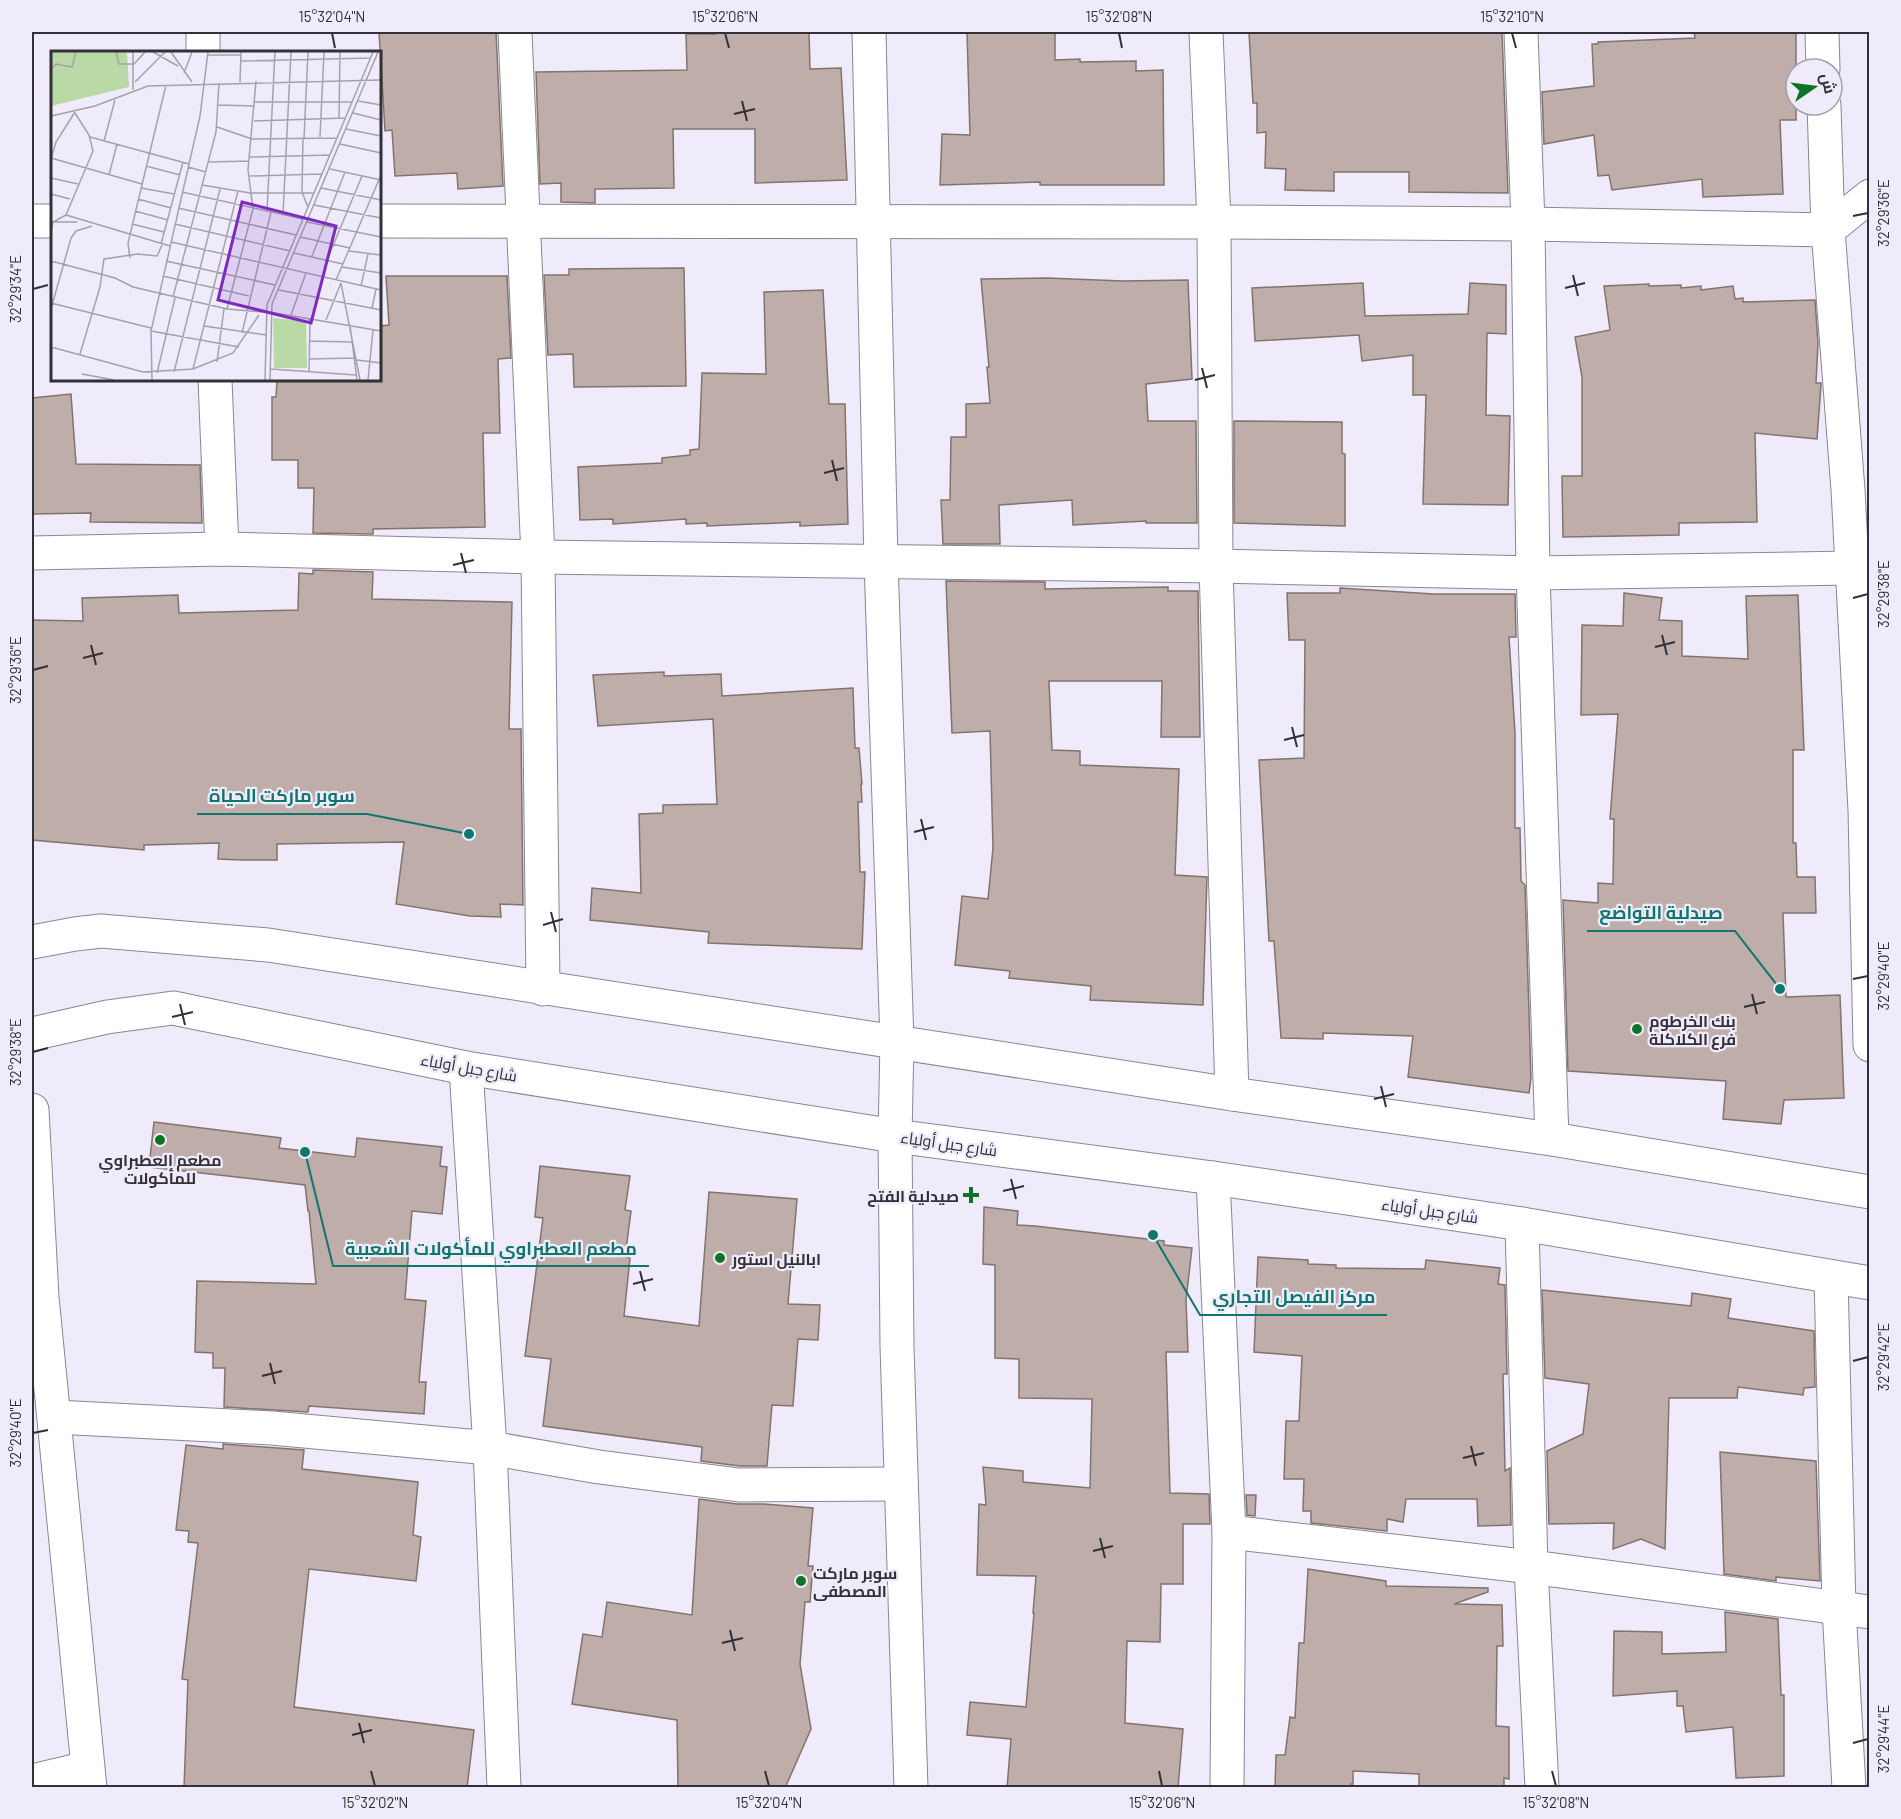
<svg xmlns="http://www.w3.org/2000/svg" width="1901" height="1819" font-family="Barlow,Cairo,sans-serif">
<rect width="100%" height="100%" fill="#f0ebfa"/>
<g fill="#beada8" stroke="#82736e" stroke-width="1.5">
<polygon points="379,32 496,32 503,186 458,189 457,173 395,176 392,130 385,131"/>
<polygon points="716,32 809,32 810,69 841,68 847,180 755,183 755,129 673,129 674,188 595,189 595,203 561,202 561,183 540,184 536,72 687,70 686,34 716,34"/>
<polygon points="967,32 1055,32 1055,60 1080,59 1080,62 1136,61 1136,71 1163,70 1164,185 1040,185 1040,182 940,185 942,134 970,135"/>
<polygon points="1249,32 1502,32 1508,193 1409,192 1409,172 1334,172 1334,191 1285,190 1286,169 1265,168 1266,132 1257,133 1257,103 1253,103"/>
<polygon points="1694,32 1796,32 1796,120 1780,120 1783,194 1703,197 1702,179 1612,190 1609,175 1598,176 1594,135 1544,144 1542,92 1594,86 1592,44 1598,44 1598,42 1695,38"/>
<polygon points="684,268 686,386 574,387 573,354 548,355 544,275 569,275 569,269"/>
<polygon points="386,276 507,276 511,358 498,359 500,433 483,433 485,527 373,529 373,534 313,533 314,488 298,488 298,460 272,460 272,397 276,397 277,380 380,380 380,326 389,325"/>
<polygon points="1047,278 1123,281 1188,280 1192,379 1146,384 1148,421 1196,421 1197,523 1146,523 1146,521 1073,525 1072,500 999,505 1000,544 943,544 941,500 950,500 951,437 966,437 966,404 990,403 987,367 989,367 981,279"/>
<polygon points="1363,283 1365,316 1468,314 1470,283 1506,285 1506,334 1487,333 1486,415 1510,416 1508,505 1423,504 1426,395 1413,395 1413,355 1362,361 1359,335 1255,341 1252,288"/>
<polygon points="1649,284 1649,286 1681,285 1681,288 1701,286 1701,290 1733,286 1735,299 1743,298 1743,302 1815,300 1818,343 1816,383 1821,383 1821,385 1817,439 1755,433 1757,522 1679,523 1679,535 1563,537 1562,476 1582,476 1582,377 1575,337 1610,330 1604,286"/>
<polygon points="823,290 829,404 845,404 848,524 800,526 800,522 707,526 707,523 686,524 686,519 613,524 613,519 580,520 578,467 662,463 662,458 690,455 690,450 699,449 702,373 766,374 764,292"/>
<polygon points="71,394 76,464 200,465 202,523 90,522 91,513 32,514 32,398"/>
<polygon points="1234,421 1342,422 1342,453 1345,454 1345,526 1234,523"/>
<polygon points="313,570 373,572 372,599 512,602 509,729 521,729 523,905 500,904 501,917 470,916 396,904 404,842 277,844 277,860 241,860 218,859 219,843 144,845 144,850 32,840 32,620 83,621 82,598 178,595 179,613 298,610 299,573 313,574"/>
<polygon points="946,581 1045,582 1045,589 1168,587 1168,591 1198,591 1200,737 1161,737 1162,681 1049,681 1052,750 1080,751 1080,765 1179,769 1175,875 1207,877 1203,1005 1090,1000 1091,986 1009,978 1010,971 955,965 962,896 988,899 993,848 990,731 952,733"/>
<polygon points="1340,588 1433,594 1515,594 1516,637 1509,637 1515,733 1515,828 1520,828 1521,881 1525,885 1531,1078 1529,1093 1408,1077 1413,1036 1323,1033 1323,1039 1281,1038 1274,941 1269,941 1259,760 1304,758 1305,640 1289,640 1287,593 1340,593"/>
<polygon points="1624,593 1662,598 1659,620 1682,621 1682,656 1748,659 1746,596 1798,595 1804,750 1793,750 1793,843 1796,843 1797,877 1815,877 1816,913 1783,913 1786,997 1840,995 1844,1098 1784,1100 1781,1124 1723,1119 1726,1081 1568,1071 1563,900 1598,903 1598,883 1613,884 1614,819 1610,819 1618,714 1581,715 1582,625 1623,626"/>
<polygon points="664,672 664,676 721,674 722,696 853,688 855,748 859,748 862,784 861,784 862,802 858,802 860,872 865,872 862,949 708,943 709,932 590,920 592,888 641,893 639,814 663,813 663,805 717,804 713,719 598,726 593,675"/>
<polygon points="154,1122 281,1138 279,1148 355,1157 357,1138 442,1147 440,1166 447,1167 442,1214 412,1211 405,1299 426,1301 419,1382 426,1382 424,1414 309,1406 308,1412 224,1407 225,1368 213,1368 213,1353 195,1352 197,1281 316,1284 309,1211 308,1211 305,1185 149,1167"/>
<polygon points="540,1166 630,1176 625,1210 631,1211 625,1257 630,1258 624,1316 699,1326 709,1192 797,1199 788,1304 820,1305 818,1340 798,1339 793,1406 772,1405 767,1466 740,1466 701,1461 702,1447 543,1426 551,1359 525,1356 543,1218 535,1217"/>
<polygon points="984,1207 1018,1211 1017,1225 1035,1226 1164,1241 1164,1245 1192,1248 1186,1300 1188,1352 1166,1352 1170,1493 1209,1494 1210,1524 1183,1524 1183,1584 1161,1584 1160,1642 1127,1641 1125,1723 1183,1729 1178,1788 1007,1788 1011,1739 967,1735 970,1702 1026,1707 1034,1613 1033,1613 1036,1576 977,1575 979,1504 986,1505 983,1467 1023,1471 1023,1482 1090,1488 1092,1399 1019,1398 1019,1359 995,1358 995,1265 983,1264"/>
<polygon points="1258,1257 1308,1260 1308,1264 1336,1265 1336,1268 1425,1269 1426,1260 1500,1268 1498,1284 1505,1285 1507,1374 1503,1374 1505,1471 1510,1468 1511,1525 1478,1526 1477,1499 1406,1499 1403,1522 1387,1519 1387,1531 1311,1523 1311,1511 1303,1511 1304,1479 1284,1479 1286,1421 1299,1421 1302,1356 1254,1352"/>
<polygon points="1542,1290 1691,1306 1692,1293 1731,1299 1728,1318 1814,1331 1815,1387 1804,1388 1803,1395 1738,1387 1737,1398 1669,1398 1665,1549 1641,1539 1613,1549 1614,1523 1549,1524 1547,1451 1583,1434 1589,1384 1545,1378"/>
<polygon points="223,1444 304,1450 302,1469 418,1482 413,1535 421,1537 416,1581 309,1569 294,1707 474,1730 467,1788 184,1788 188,1680 182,1679 198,1543 188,1542 189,1531 176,1530 186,1445 223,1449"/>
<polygon points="1720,1452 1816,1461 1820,1581 1776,1577 1776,1581 1724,1574"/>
<polygon points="1246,1495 1256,1495 1255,1516 1247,1515"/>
<polygon points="699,1499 737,1504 764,1504 813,1508 808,1566 813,1566 810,1602 805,1602 800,1664 811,1729 785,1788 678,1788 677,1720 572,1704 583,1634 602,1637 607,1602 692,1615"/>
<polygon points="1308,1569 1386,1581 1386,1586 1488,1588 1488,1592 1454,1604 1502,1605 1503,1646 1497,1646 1496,1726 1509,1727 1509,1779 1504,1778 1504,1788 1419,1788 1419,1774 1353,1771 1353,1784 1351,1784 1351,1788 1275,1788 1276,1755 1285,1755 1290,1717 1295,1718 1299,1643 1304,1643"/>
<polygon points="1725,1612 1778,1619 1781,1695 1784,1695 1784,1776 1736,1778 1733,1727 1686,1732 1683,1706 1677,1706 1677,1691 1613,1696 1614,1631 1662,1632 1662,1654 1726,1652"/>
</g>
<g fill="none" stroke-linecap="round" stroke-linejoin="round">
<defs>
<g id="street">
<polyline points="203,32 203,52"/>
<polyline points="515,32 538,557 543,989"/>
<polyline points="869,32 881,561 897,1042"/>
<polyline points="1206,32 1214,222 1216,566 1232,1094"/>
<polyline points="1521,32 1528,224 1533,573 1552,1139"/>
<polyline points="1822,32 1823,69"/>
<polyline points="1824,105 1828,230 1848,490 1865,810 1870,1045"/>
<polyline points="32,221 52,221"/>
<polyline points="380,221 1214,222 1528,224 1828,230 1870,196"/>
<polyline points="215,380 222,549"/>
<polyline points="32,553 222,549 538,557 1216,566 1533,573 1852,568"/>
<polyline points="466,1068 490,1448 504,1788"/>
<polyline points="32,1110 42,1297 90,1788"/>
<polyline points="1213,1178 1229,1532 1227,1788"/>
<polyline points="1522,1224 1531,1567 1542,1788"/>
<polyline points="1831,1277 1839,1608 1849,1788"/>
<polyline points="55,1417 272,1428 490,1448 599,1467 739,1485 901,1484"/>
<polyline points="1229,1532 1531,1567 1870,1612"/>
<polyline points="32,1781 87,1768"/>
</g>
<polyline id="secondary" points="897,1042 895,1136 897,1346 911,1788"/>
<g id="primary">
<polyline points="32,942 75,934 101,931 268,945 1232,1094 1552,1139 1870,1192"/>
<polyline points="32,1034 107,1017 173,1008 466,1068 895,1136 1213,1178 1522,1224 1870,1283"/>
</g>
</defs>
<use href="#street" stroke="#8a8693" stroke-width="35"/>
<use href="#secondary" stroke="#8a8693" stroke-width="35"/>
<use href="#primary" stroke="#8a8693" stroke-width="35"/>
<use href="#street" stroke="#fff" stroke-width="33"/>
<use href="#secondary" stroke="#fff" stroke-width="33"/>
<use href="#primary" stroke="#fff" stroke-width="33"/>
</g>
<path fill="none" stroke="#333137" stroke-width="2" d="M332,33l3,15M725,33l4,15M1119,33l3,15M1512,33l4,15M742,101l5,20M734,114l21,-5M1853,216l15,-3M1573,275l5,21M1565,288l20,-5M33,289l15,-4M1202,368l5,20M1195,380l20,-5M832,460l5,21M824,473l20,-5M461,553l5,20M453,565l21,-5M1853,598l15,-4M1662,635l5,20M91,645l5,20M1655,647l20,-5M83,658l20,-5M33,670l15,-4M1292,727l5,20M1284,740l20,-5M921,819l5,21M914,832l20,-5M551,912l5,20M543,925l20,-6M1853,979l15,-3M1752,994l5,20M180,1004l5,21M1744,1007l21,-5M172,1017l21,-5M33,1052l15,-4M1381,1086l5,21M1374,1099l20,-5M1011,1179l5,20M1003,1191l21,-5M640,1271l5,20M633,1284l20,-5M1853,1361l15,-4M270,1363l5,21M262,1376l20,-5M33,1433l15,-3M1471,1446l5,20M1463,1458l21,-5M1100,1538l5,20M1093,1551l20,-5M730,1630l5,21M722,1643l21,-5M359,1723l5,20M352,1735l20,-5M1853,1743l15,-4M371,1771l4,15M765,1771l4,15M1159,1771l3,15M1552,1771l4,15"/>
<g fill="#0e7425" stroke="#f0ebfa" stroke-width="2">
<circle cx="1637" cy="1029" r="6"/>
<circle cx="160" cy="1140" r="6"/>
<path d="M968 1186h6v6h6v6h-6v6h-6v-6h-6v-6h6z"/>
<circle cx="720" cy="1258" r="6"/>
<circle cx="801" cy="1581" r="6"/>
</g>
<g text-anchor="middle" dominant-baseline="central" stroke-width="4.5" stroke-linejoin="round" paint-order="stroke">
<g font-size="16" font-weight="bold" fill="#333137" stroke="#f0ebfa" text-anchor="start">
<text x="1649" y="1020">بنك الخرطوم<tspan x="1649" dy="18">فرع الكلاكلة</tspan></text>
<text x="160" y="1159" text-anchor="middle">مطعم العطبراوي<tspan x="160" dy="18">للمأكولات</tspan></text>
<text x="959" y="1195" text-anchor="end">صيدلية الفتح</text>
<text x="732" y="1258">ابالنيل استور</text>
<text x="813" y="1572">سوبر ماركت<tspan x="813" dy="18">المصطفى</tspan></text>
</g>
<g font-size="16" fill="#333137" stroke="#f0ebfa">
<text transform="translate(469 1067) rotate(10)">شارع جبل أولياء</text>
<text transform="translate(949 1143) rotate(8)">شارع جبل أولياء</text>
<text transform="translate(1430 1210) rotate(8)">شارع جبل أولياء</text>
</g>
</g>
<g transform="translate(51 51)">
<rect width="330" height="330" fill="#f0ebfa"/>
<path d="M0,1h76l2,35 -78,19zM222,267l33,3 1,47h-33z" fill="#b9d9a6"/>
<path fill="none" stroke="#a4a1ac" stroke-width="1.5" d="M65,1l3,12h15l11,-12M82,1v38M102,1l25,14M120,1l21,30M156,4h34M190,10l130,-3M0,18l5,-5 16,3 4,-15M133,22l8,-21M84,31l30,-30M189,31l1,-30M307,50l23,4M204,51h97M167,54l37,1M24,62l14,22 4,16 -27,64 104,31M302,62l28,7M0,65l44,-10 53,-20 233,-6M288,68l1,-67M203,70l91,-3M166,76l35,12 85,-1M295,78l35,7M39,86l99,27M269,86l4,-85M252,87l-1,54 6,15M253,87l4,-86M53,90l11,-41M289,93l41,9M199,106l80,-2M0,107l91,26M0,108l5,-17 19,-30M158,111l40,-1M95,115l34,9M137,116l18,5M279,118l51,11M58,124l8,-31M199,125l72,-2M0,127l27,6M151,134l48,8h64M90,137l33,6M270,137l60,12M131,141l121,27M0,143l19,5M87,148l33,9M263,154l67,13M127,157l118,27M84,160l33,9M216,160l8,-159M232,163l8,-162M0,171h26M256,171l74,15M81,173l32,8M124,173l115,27M0,181l2,-10 13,-7M249,186l50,11M120,191l210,48M110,193l22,-82M298,200l32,4M243,202l49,11M261,205l33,-84M79,207l-2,-15 38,-158M276,209l35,-84M0,210l64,17 18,9 94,22 48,4 106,18M115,210l109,24M291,216l39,6M112,225l86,20M285,229l45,-105M290,232l19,97M310,235l7,-32M228,239l102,20M122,246l43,-165 3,-49M0,252l100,25M321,257l4,-19M0,258l20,-71 5,-7 16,-5M176,258l26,-100 -5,-39 8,-89M240,264l15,-42M275,269l15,-37M299,274l7,55M153,275l62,9M100,280l88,16M191,282l29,-121M258,290l43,1M0,296l92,25 50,-3 40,-16 26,-38M29,303l20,-67 4,-28 34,-5 19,2 5,-11M258,308l45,-1M306,309l24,3M166,311l7,-53M142,318l45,-178M220,318l85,6M123,321l46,-183M106,322l18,-75M258,322l1,-55M31,323l32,6M101,329l-1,-49 49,-215 8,-64M214,329l2,-75 106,-253M219,329l2,-76 106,-252M317,329l5,-50"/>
<path fill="#7b2cbf" fill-opacity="0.15" stroke="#7b2cbf" stroke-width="3" d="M191,151l94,24 -25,97 -93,-23z"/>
<rect width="330" height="330" fill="none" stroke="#333137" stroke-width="3"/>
</g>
<path fill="none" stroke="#0f766e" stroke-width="2" d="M469 834L367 814H197M1780 989L1735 931H1587M305 1152L333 1266H649M1153 1235L1200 1315H1387"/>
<g fill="#0f766e" stroke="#f0ebfa" stroke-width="2">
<circle cx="469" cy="834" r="6"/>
<circle cx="1780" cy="989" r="6"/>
<circle cx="305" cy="1152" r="6"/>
<circle cx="1153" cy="1235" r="6"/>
</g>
<g font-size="18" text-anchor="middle" font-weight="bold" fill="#0f766e" stroke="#f0ebfa" stroke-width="4.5" stroke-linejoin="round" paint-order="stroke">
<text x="282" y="802">سوبر ماركت الحياة</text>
<text x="1661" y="919">صيدلية التواضع</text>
<text x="491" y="1255">مطعم العطبراوي للمأكولات الشعبية</text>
<text x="1294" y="1303">مركز الفيصل التجاري</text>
</g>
<rect width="1901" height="1819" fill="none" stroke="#f0ebfa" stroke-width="66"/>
<g transform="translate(1814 87) rotate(76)"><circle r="28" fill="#f0ebfa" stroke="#a4a1ac" stroke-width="1.5"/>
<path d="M0-4.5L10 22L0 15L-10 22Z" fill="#0e7425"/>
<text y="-9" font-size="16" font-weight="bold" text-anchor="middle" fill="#333137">ش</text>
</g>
<rect x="33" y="33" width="1835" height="1753" fill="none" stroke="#333137" stroke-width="2"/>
<g font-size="15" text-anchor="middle" fill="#333137">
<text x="332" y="22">15°32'04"N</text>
<text x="725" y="22">15°32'06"N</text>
<text x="1119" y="22">15°32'08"N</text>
<text x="1512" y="22">15°32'10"N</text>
<text transform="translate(1884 213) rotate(-90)" y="5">32°29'36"E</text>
<text transform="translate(16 289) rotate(-90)" y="5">32°29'34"E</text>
<text transform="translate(1884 594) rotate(-90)" y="5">32°29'38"E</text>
<text transform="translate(16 670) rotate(-90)" y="5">32°29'36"E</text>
<text transform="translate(1884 976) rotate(-90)" y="5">32°29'40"E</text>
<text transform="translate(16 1052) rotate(-90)" y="5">32°29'38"E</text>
<text transform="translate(1884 1357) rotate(-90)" y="5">32°29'42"E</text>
<text transform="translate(16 1433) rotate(-90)" y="5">32°29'40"E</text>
<text transform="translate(1884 1739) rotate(-90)" y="5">32°29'44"E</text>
<text x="375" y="1808">15°32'02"N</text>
<text x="769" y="1808">15°32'04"N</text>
<text x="1162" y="1808">15°32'06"N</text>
<text x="1556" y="1808">15°32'08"N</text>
</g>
</svg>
